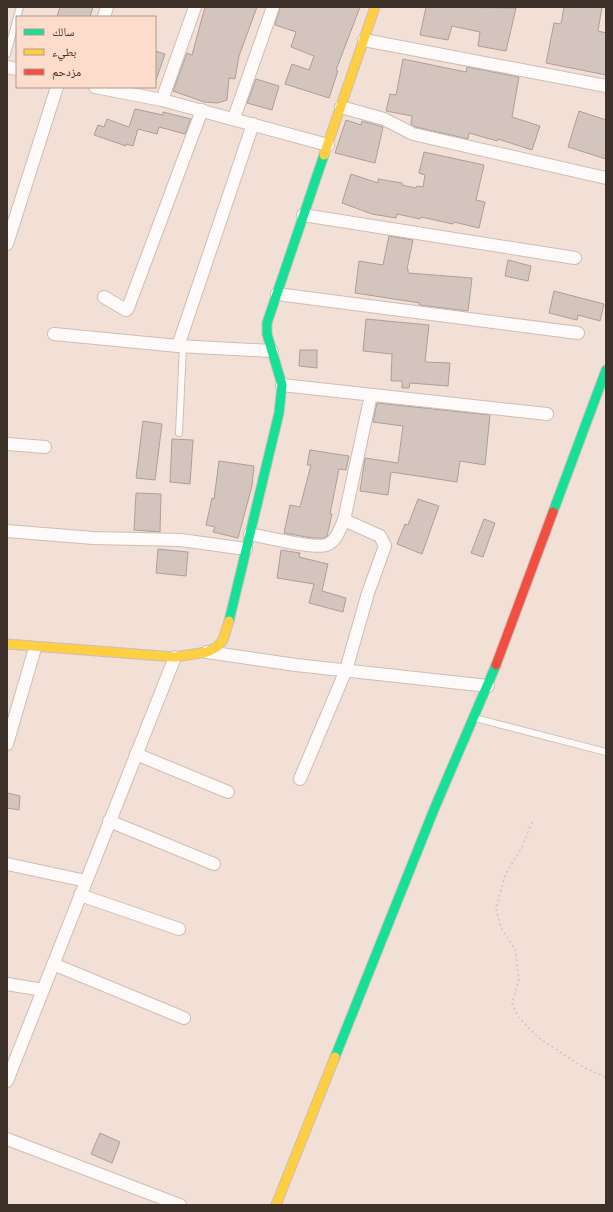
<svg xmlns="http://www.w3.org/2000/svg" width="613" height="1212" font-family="'Space Grotesk','Noto Naskh Arabic',sans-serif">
<rect width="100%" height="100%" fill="#f2e0d7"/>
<g fill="#d3c4be" stroke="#ac9f98">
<polygon points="60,7 93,7 90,17 57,17"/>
<polygon points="205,7 257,7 239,56 235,79 229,78 227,100 218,103 204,102 173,91 187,53 192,55"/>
<polygon points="280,7 360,7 336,70 338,71 329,98 285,84 292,64 309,70 314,56 291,47 296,32 275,25"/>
<polygon points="426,7 516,8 506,51 478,46 480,32 452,26 448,40 420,35"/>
<polygon points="564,7 602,7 598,31 606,33 606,75 546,63 554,23 561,24"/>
<polygon points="155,51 165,54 156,80 155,80"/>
<polygon points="403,59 466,72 467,67 519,77 512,117 540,126 532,150 498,139 497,141 469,133 468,139 416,127 411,124 412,116 386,111 390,94 396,95"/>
<polygon points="256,79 279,86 272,110 247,103"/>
<polygon points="135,109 163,115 163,112 191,119 185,134 159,127 157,134 138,129 133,146 126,144 126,146 94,135 98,125 104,127 107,119 129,127"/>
<polygon points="579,111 606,120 606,159 568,147"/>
<polygon points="346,120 361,125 362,121 383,127 375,163 335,153"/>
<polygon points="424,152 484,165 476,200 485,202 479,228 454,222 453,224 421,217 420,219 397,214 396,218 372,214 342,203 351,174 378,183 378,179 402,183 402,185 416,188 417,186 423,187 425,175 419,173"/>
<polygon points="389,236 413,240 407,269 408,269 408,273 472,278 468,311 419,305 420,303 355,293 359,261 383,265"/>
<polygon points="508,260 531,266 528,281 505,276"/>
<polygon points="554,291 604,304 600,321 578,315 577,320 549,313"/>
<polygon points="366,319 429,325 425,362 450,363 448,386 410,383 409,388 402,388 402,381 391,381 392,354 363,351"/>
<polygon points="300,350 317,350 317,368 299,366"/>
<polygon points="377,403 490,415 485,465 460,461 457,482 391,472 388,495 360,491 365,458 398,463 403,426 373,422"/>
<polygon points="143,421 162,424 155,480 136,478"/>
<polygon points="172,439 193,440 190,484 170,482"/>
<polygon points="310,450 349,456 346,470 339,469 330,514 332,514 327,536 324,538 312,538 284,533 290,505 300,507 311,465 307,465"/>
<polygon points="219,461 254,466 252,486 238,538 213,532 215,527 206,525 212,498 214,499"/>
<polygon points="136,493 161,494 160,532 134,530"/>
<polygon points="418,499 439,506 422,554 397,544 405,524 408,525"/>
<polygon points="484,519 495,523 483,557 471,553"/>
<polygon points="158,549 188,552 186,576 156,573"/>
<polygon points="281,550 300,553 299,557 328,564 322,591 346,598 343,612 309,603 314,584 277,578"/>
<polygon points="7,793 20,796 19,810 7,808"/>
<polygon points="100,1133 120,1142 112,1163 91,1154"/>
</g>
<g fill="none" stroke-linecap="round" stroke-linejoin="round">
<defs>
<g id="lane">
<polyline points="17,17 20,7"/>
<polyline points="7,54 17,17"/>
<polyline points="179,433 183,346"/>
<polyline points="475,718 606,752"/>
</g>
<g id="street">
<polyline points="104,17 107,7"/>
<polyline points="364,40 606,86"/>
<polyline points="7,67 17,69"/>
<polyline points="95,87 162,100 328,145"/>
<polyline points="162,100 195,7"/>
<polyline points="341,107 384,119 413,134 606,178"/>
<polyline points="234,118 273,7"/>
<polyline points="303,215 575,258"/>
<polyline points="7,244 57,87"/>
<polyline points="277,294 578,333"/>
<polyline points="104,297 126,310 128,308 202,110"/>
<polyline points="54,334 178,346 272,351"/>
<polyline points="178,346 253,124"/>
<polyline points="282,385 547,414"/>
<polyline points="7,444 45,447"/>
<polyline points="7,531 93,538 181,540 246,549"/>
<path d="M250,534c15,3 64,15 76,11 10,-3 14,-16 18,-25l27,-125"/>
<polyline points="207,652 296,665 488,686"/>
<polyline points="7,744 35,648"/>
<polyline points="136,754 228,792"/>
<polyline points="300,779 346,670 368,593 385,546 380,536 344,520"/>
<polyline points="109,821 214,864"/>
<polyline points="7,864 86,881"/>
<polyline points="80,895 179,929"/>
<polyline points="53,964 184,1018"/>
<polyline points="7,984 43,990"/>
<polyline points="7,1081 175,657"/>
<polyline points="7,1139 180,1205"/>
</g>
<g id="fast">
<polyline points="553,512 606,370"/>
<polyline points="229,621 279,413 282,385 267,334 267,323 324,155"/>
<polyline points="335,1057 435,807 496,665"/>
</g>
<g id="slow">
<polyline points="324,155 375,7"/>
<polyline points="7,644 175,657 207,652 217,647 223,640 229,621"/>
<polyline points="276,1205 335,1057"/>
</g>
<polyline id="jam" points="496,665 553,512"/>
</defs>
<use href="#lane" stroke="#ccbeb7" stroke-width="8"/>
<use href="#street" stroke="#ccbeb7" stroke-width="14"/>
<use href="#fast" stroke="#ccbeb7" stroke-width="11"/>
<use href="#slow" stroke="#ccbeb7" stroke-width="11"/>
<use href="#jam" stroke="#ccbeb7" stroke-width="11"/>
<polyline stroke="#cbc5c1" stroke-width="1.5" stroke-dasharray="2 3" stroke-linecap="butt" points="532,822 522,847 505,875 496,909 501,928 515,949 519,979 512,1003 518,1017 539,1038 583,1067 606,1077"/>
<use href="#lane" stroke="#fdfaf9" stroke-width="6"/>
<use href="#street" stroke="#fdfaf9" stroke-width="12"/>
<use href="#fast" stroke="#16e098" stroke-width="9"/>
<use href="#slow" stroke="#ffcf43" stroke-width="9"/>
<use href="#jam" stroke="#f24e42" stroke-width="9"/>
</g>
<rect width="613" height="1212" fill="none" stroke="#3d312a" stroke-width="16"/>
<rect x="16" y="16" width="140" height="72" fill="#fddccc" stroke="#b0988b"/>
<rect x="24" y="29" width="20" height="6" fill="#16e098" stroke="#b0988b"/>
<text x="52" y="36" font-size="12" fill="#3d312a">سالك</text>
<rect x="24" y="49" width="20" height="6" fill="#ffcf43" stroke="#b0988b"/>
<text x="52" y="56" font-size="12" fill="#3d312a">بطيء</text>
<rect x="24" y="69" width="20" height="6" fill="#f24e42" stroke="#b0988b"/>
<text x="52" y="76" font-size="12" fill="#3d312a">مزدحم</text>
</svg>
